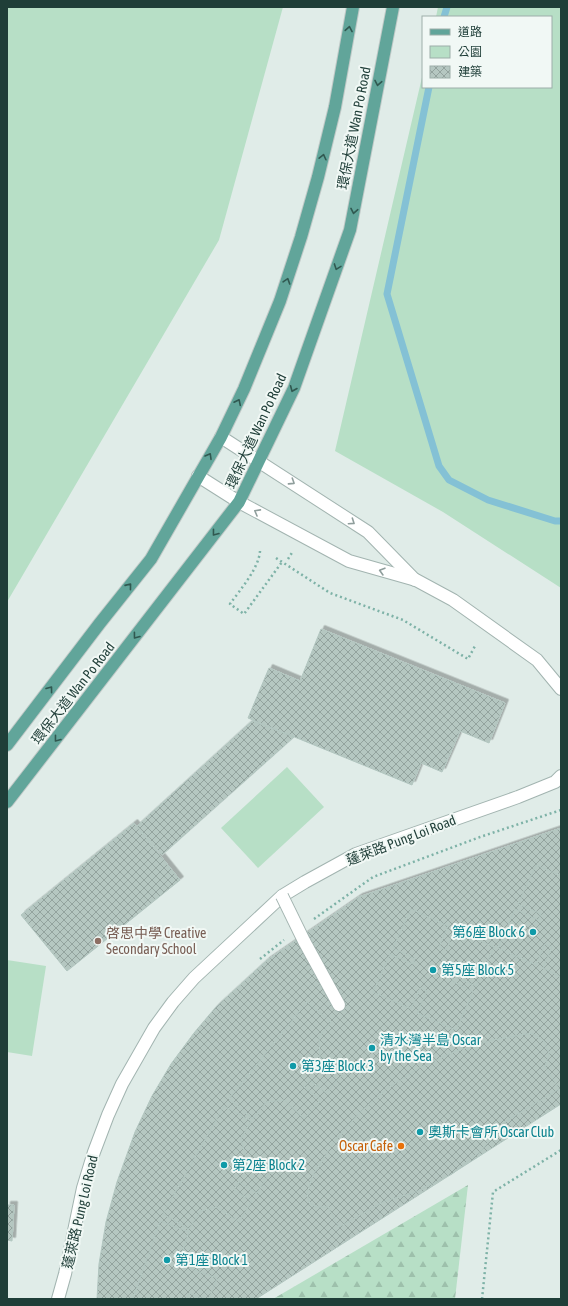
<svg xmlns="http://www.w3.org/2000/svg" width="568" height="1306" font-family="'Asap Condensed','Noto Sans TC',sans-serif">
<defs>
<pattern id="forest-firs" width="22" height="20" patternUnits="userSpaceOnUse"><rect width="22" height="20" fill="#b7dfc6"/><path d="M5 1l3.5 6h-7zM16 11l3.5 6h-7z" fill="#9dc0ab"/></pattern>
<pattern id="building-cross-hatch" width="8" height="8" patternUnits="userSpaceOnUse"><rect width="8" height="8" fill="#b5c7c1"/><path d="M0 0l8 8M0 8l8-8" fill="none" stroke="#93a39e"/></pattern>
<filter id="shadow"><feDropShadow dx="3.5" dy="-3.5" stdDeviation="0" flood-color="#0004"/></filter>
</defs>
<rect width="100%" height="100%" fill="#e0ece8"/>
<g fill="#b7dfc6">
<polygon points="7,7 283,7 219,240 7,602"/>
<polygon points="438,7 561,7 561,588 443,512 335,451 423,73 423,87 551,87 551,17 436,17"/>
<polygon points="287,767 324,807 258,868 221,828"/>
<polygon points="7,960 46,966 32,1056 7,1052"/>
</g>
<polygon fill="url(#forest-firs)" points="468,1185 455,1299 273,1299"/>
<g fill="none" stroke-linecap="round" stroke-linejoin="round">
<g stroke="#84c1d5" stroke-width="7">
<polyline points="444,17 447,7"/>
<polyline points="429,87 387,294 439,466 449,480 488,500 555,521 561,521"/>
</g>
</g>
<g fill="url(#building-cross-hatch)" stroke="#b2c6c0" filter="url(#shadow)">
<polygon points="321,629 505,703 489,743 460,731 442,772 421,763 412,785 248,718 269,668 300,681"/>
<polygon points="252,721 294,737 162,855 137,826"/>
<polygon points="134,823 180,880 67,971 21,915"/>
<polygon points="561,828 561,1104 256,1299 97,1299 99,1264 106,1222 117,1182 135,1132 152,1096 171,1064 194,1033 216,1007 266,961 359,897"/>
<polygon points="536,865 561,876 561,977 543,968 552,947 545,944 536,965 498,948 515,909 538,920 541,914 518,904"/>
<polygon points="411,909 448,926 439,947 446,950 455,929 494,947 476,986 454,976 452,981 473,992 456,1030 417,1013 427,991 420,988 411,1009 373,992 390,954 413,964 415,959 393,948"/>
<polygon points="307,1002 331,1022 319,1037 320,1058 342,1075 326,1093 310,1080 304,1087 321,1100 304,1119 284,1100 266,1102 253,1119 229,1099"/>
<polygon points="532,1033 544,1041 549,1054 545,1066 559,1089 506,1121 481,1151 452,1174 416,1192 385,1201 339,1227 328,1207 316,1207 309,1202 307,1193 313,1175 334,1142 359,1113 388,1088 421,1067 456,1051 493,1040"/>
<polygon points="224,1106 251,1121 241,1139 246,1158 270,1172 257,1193 239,1182 234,1190 252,1201 239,1222 217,1207 200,1211 189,1229 163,1214"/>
<polygon points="7,1205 14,1205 12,1241 7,1240"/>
<polygon points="160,1221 189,1232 183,1250 191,1269 217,1278 209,1299 204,1299 189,1293 187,1299 133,1299"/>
</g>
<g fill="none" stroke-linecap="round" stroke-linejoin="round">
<defs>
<g id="minor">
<polyline points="221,437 368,532 415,580"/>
<polyline points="198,476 239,502 349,561 416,580 453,600 537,660 561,689"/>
<polyline points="304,941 339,1005"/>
<polyline points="58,1299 65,1274 83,1188 94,1152 108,1115 122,1084 154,1028 173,1002 194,978 282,896 305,882 356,854 518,797 555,782 561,776"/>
</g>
<g id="major">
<polyline points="7,745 100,623 151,559 221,437 244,389 280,301 301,237 318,177 335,107 353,7"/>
<polyline points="7,802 239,502 294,388 350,230 393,7"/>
</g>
</defs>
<use href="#minor" stroke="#a2b4b0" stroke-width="14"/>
<use href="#major" stroke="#c0c9c7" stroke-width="14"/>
<g stroke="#7eb2a7" stroke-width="2.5" stroke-dasharray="2 3" stroke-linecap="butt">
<path d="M260,551c-1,17 -20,39 -30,53l14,10 38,-52"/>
<polyline points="276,558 330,593 403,620 468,659 475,646"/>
<polyline points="288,559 293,551"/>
<polyline points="314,919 373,877 480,837 561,810"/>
<polyline points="260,959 284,940"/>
<polyline points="482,1299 493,1192 561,1150"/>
</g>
<use href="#minor" stroke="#fff" stroke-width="12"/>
<use href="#major" stroke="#61a59a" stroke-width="12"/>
<defs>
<polyline id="minor-bridge" points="282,896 304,941"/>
</defs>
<use href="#minor-bridge" stroke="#a2b4b0" stroke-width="14" stroke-linecap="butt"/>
<use href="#minor-bridge" stroke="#fff" stroke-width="12"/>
</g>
<defs><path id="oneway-chevron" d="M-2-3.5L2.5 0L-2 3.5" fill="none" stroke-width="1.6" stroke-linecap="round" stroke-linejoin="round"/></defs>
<g stroke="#305850">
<use href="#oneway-chevron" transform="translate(349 29) rotate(-80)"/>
<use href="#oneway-chevron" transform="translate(378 83) rotate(101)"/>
<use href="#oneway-chevron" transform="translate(323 157) rotate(-77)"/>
<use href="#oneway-chevron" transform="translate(354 211) rotate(101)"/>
<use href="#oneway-chevron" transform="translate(337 267) rotate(110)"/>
<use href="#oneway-chevron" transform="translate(287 281) rotate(-72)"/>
<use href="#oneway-chevron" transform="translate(293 389) rotate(113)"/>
<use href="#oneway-chevron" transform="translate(238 402) rotate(-64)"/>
<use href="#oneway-chevron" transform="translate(209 456) rotate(-60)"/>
<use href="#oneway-chevron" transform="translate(215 533) rotate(128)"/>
<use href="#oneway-chevron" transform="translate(129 586) rotate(-51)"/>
<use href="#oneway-chevron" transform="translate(136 636) rotate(127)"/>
<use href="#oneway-chevron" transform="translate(50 689) rotate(-53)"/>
<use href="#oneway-chevron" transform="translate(57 739) rotate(128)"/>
</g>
<g stroke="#8f9e9c">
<use href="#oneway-chevron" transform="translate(292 482) rotate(33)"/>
<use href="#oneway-chevron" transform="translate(257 512) rotate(-151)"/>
<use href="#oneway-chevron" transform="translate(352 522) rotate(34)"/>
<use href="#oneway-chevron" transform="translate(382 571) rotate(-164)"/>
</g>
<g fill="#0f9aa8" stroke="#f1f8f5" stroke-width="1.5">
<circle cx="533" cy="932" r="4"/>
<circle cx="433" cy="970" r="4"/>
<circle cx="372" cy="1048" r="4"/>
<circle cx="293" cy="1066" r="4"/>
<circle cx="420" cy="1132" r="4"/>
<circle cx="224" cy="1165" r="4"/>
<circle cx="167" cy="1260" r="4"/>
</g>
<circle fill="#8d6e63" stroke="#f1f8f5" stroke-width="1.5" cx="98" cy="941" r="4"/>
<circle fill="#e8710a" stroke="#f1f8f5" stroke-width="1.5" cx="401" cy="1146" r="4"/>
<g text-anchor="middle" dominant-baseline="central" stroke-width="4" stroke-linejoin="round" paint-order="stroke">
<g font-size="14" fill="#1f3e38" stroke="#f1f8f5">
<text transform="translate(354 128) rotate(-79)">環保大道 Wan Po Road</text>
<text transform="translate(256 431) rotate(-65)">環保大道 Wan Po Road</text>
<text transform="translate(73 693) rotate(-52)">環保大道 Wan Po Road</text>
<text transform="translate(401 840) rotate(-21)">蓬萊路 Pung Loi Road</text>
<text transform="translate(80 1212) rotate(-77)">蓬萊路 Pung Loi Road</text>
</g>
<g font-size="14" fill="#0d838f" stroke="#f1f8f5" text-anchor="start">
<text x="525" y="932" text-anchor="end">第6座 Block 6</text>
<text x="441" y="970">第5座 Block 5</text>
<text x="380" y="1040">清水灣半島 Oscar<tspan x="380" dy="16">by the Sea</tspan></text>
<text x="301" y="1066">第3座 Block 3</text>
<text x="428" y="1132">奧斯卡會所 Oscar Club</text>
<text x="232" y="1165">第2座 Block 2</text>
<text x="175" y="1260">第1座 Block 1</text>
</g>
<g font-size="14" fill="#785e54" stroke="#f1f8f5" text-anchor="start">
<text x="106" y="933">啓思中學 Creative<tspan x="106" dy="16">Secondary School</tspan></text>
</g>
<g font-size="14" fill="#c56008" stroke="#f1f8f5" text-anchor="end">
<text x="393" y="1146">Oscar Cafe</text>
</g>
</g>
<rect width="568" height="1306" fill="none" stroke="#1f3e38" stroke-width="16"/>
<rect x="422" y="16" width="130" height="72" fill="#f1f8f5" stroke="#9daea9"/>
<rect x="430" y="29" width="20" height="6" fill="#61a59a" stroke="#9daea9"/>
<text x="458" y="36" font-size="12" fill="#1f3e38">道路</text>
<rect x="430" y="46" width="20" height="12" fill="#b7dfc6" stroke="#9daea9"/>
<text x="458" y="56" font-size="12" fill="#1f3e38">公園</text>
<rect x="430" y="66" width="20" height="12" fill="url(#building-cross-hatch)" stroke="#9daea9"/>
<text x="458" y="76" font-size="12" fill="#1f3e38">建築</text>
</svg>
